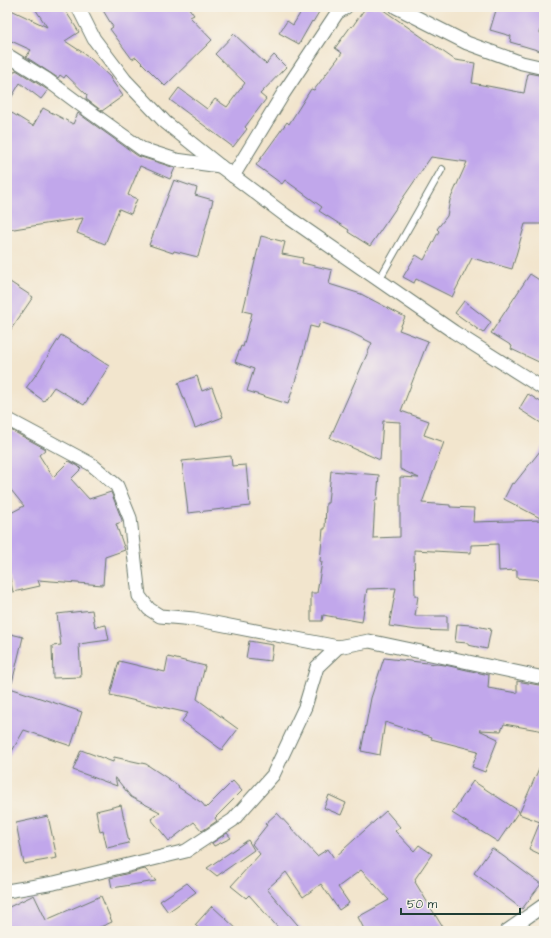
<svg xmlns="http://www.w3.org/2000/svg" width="551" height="938" font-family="'Architects Daughter',sans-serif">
<rect width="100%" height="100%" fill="#f7f3e8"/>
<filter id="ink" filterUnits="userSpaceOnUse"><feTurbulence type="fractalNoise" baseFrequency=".025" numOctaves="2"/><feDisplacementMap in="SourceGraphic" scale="8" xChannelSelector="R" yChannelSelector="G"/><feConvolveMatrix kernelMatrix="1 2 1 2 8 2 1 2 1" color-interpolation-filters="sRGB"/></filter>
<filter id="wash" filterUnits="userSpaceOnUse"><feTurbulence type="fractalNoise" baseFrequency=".012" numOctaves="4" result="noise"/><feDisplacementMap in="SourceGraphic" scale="16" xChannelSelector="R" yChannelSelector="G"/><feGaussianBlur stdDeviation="0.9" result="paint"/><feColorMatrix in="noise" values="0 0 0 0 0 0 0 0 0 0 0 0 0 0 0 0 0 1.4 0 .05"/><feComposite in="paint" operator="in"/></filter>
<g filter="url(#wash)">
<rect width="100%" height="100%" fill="#f2e5cd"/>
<g id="blocks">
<g fill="#c1a7eb">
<polygon points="34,7 63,7 79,32 65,41 88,56 111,78 110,78 123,96 102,111 86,99 87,95 66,75 64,78 60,75 58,78 26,57 31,50 7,39 7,8 47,27"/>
<polygon points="101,7 188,7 194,15 190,17 212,40 165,86 136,57 132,59 110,29 113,27"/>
<polygon points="304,7 322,7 313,22 312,21 299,44 279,33 287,21 293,25"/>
<polygon points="366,7 379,7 455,60 475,63 472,83 524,93 528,73 544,76 544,224 525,224 512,269 472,258 452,297 416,279 414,283 403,277 416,255 424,260 439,231 437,229 447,216 450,200 467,162 431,157 370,246 348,232 349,230 319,211 322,207 285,180 282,184 256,165 287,122 289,124 311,89 314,90 342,53 335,48 351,26 352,27"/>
<polygon points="497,7 544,7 544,20 540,33 544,34 544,52 510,42 511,36 490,30"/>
<polygon points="234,34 266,64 274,55 286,67 260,94 266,99 245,127 247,129 233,147 170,100 179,88 207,109 215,99 227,107 245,83 215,54"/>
<polygon points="16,70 48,90 41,99 20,83 7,105 7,81"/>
<polygon points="43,108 73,124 78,113 138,156 175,168 170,179 140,166 128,195 137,199 131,214 119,209 105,244 77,233 83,218 14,229 7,227 7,197 11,184 7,182 7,110 33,126"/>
<polygon points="174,180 197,188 195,195 213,200 198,257 174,251 173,253 149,245"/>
<polygon points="261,236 285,242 282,254 303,258 302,263 332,270 329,284 361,294 405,317 399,330 428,341 401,411 429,421 424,435 444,442 422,503 450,505 450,507 474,508 473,522 544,520 504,499 512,483 514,484 544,446 544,580 517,578 517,570 499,571 498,544 471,545 471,553 414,550 415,596 418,596 415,616 447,616 447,631 417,630 389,626 396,588 367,589 362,622 323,615 322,621 311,621 311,593 317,593 322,562 320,561 323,529 325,529 326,503 328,503 331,471 379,475 377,500 375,500 373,538 400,537 400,477 419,478 400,469 400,422 383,421 380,460 330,438 372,343 352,333 320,322 318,328 310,326 300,366 288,404 247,391 254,369 235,362 241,346 243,347 252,313 243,311"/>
<polygon points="530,274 544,283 544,356 541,363 511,349 512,346 491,333"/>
<polygon points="7,280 33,297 7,335"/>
<polygon points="464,301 491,322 483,333 455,313"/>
<polygon points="61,335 109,366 84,405 54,387 44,401 26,388 38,372"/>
<polygon points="197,376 202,391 212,387 223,417 195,428 178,383"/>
<polygon points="528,394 544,404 544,425 519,409"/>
<polygon points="7,428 46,449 39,455 53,477 69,461 78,466 81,469 71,479 89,499 111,492 122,520 122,522 116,524 125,550 105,557 103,585 38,580 40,586 13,592 7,565 7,515 24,506 7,485"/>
<polygon points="231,456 232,466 246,465 250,506 188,513 182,461"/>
<polygon points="92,610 95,627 106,625 109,640 79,644 81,677 53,678 52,646 61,645 57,614"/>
<polygon points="457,624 471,625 491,629 487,649 468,645 468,643 455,642"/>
<polygon points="7,633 23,637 12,683 7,683"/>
<polygon points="249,641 273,645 271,661 246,658"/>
<polygon points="168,657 205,666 197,699 238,729 222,750 182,721 188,713 110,695 119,661 165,672"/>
<polygon points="384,658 445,665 489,675 488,688 517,693 517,681 544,686 544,731 504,724 501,731 479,730 498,739 485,772 472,767 478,751 431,739 432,737 385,722 380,755 361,751 371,698"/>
<polygon points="7,687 82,712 71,746 24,730 7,760"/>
<polygon points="81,750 113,762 114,757 146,764 179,786 178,787 202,803 206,808 233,781 242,791 215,818 217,821 202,831 194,822 169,841 151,819 160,812 131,797 115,777 117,786 73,770"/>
<polygon points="544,757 544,856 529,849 540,822 519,814"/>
<polygon points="473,781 519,811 498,842 452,813"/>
<polygon points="329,795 346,803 341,815 324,808"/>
<polygon points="121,805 129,843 107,848 103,831 100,832 96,811"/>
<polygon points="386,811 400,827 395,831 414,851 419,845 432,854 415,879 416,881 415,882 445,931 365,931 358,917 389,900 361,870 338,887 349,903 339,910 321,884 303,897 286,872 267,889 303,931 281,931 249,895 246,898 231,886 260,854 252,844 267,825 265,824 277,813 317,856 328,849 334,858"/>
<polygon points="48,816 57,858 24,864 16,823"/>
<polygon points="227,833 231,838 214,846 212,843"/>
<polygon points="248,840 254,850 217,876 207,868"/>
<polygon points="492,848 541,884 522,909 474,873"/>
<polygon points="145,869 156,881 112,888 110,878"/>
<polygon points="187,883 196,892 168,912 160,901"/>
<polygon points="34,895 46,920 101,896 112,922 91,931 7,931 7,908"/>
<polygon points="212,906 239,931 202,931 195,925"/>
</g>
</g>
</g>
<g filter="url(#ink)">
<use href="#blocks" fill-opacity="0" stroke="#69786a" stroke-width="1"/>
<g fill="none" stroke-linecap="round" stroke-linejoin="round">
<defs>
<polyline id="lane" points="379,280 442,169"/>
<g id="street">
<polyline points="78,7 94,39 125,80 165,122 220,166 285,215 454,332 544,389"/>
<polyline points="396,7 467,43 522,63 544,68"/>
<polyline points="7,55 46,79 89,111 142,149 176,160 220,166"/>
<polyline points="233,176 283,94 337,13 346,7"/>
<polyline points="7,419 91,464 117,486 130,518 139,596 149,609 160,616 194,619 338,647"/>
<polyline points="7,891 54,883 186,851 233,820 273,775 305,707 317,667 338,647 369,641 544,678"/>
<polyline points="507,931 544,905"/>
</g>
</defs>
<use href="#lane" stroke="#69786a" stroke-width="8"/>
<use href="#street" stroke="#69786a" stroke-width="15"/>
<use href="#lane" stroke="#fff" stroke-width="6"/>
<use href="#street" stroke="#fff" stroke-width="13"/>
</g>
</g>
<rect width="551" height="938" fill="none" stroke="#f7f3e8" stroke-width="24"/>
<path d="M401 908v6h119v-6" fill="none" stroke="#1f3d34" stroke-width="2"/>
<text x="407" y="908" font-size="12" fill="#1f3d34" stroke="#f7f3e8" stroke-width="3" paint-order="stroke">50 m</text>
</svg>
